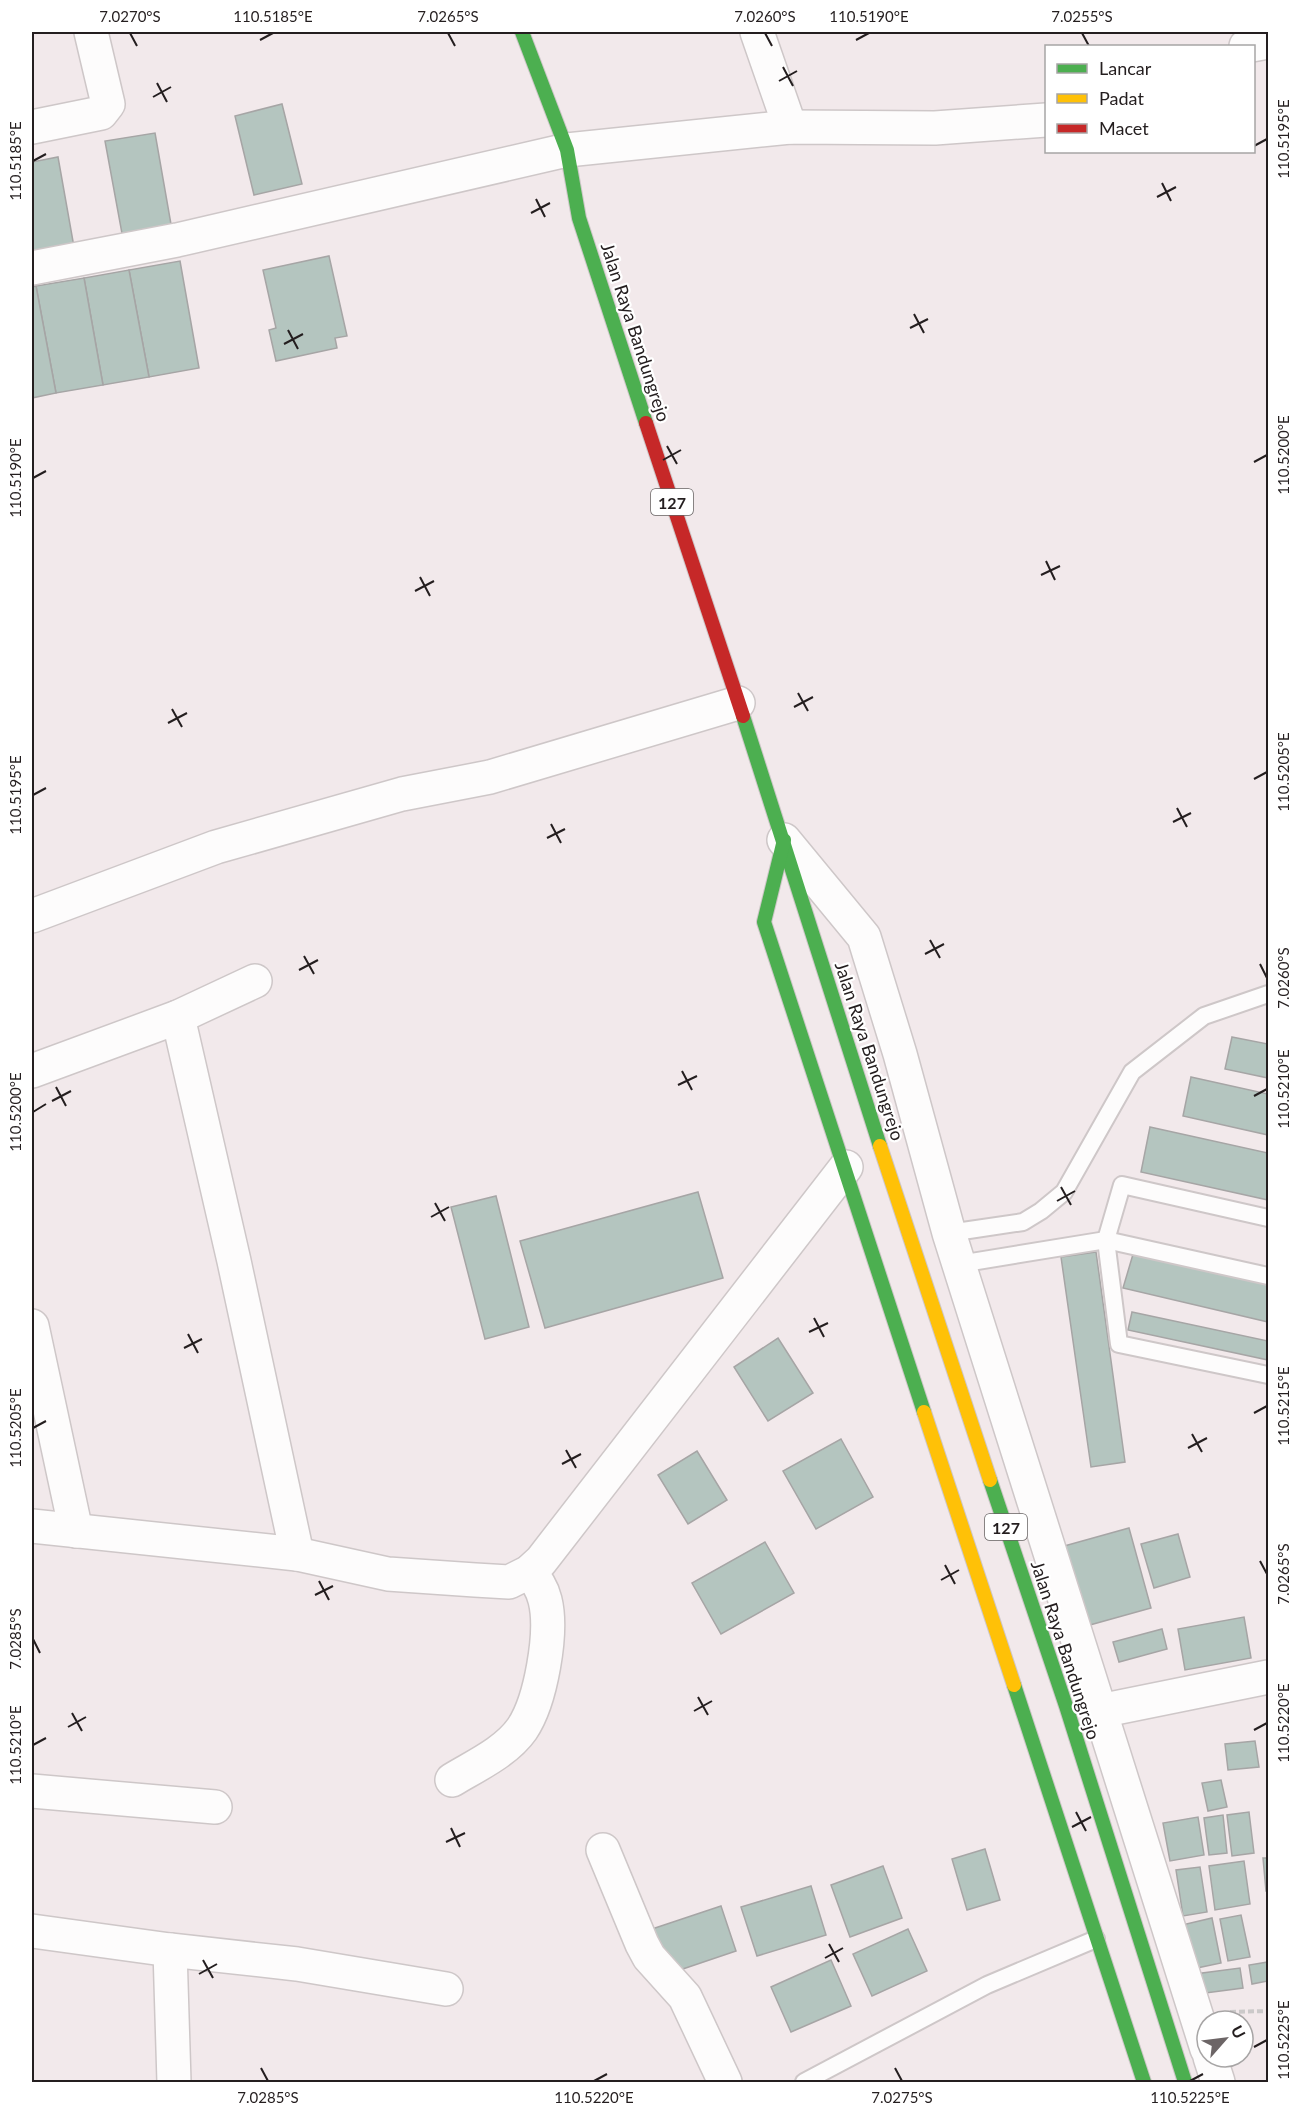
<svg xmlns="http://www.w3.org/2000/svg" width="1300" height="2114" font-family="Lato,sans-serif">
<rect width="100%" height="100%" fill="#f2e9eb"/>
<g fill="#b4c5bf" stroke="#a6a5a5" stroke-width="1.5">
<polygon points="282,104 302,184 254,195 235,116"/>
<polygon points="155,133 172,230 123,239 105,141"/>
<polygon points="58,157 74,247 32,255 32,162"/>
<polygon points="329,256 347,336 335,338 337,348 276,361 269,330 276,328 263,270"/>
<polygon points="180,261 199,368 149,377 129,270"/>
<polygon points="129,270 149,377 103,385 84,278"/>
<polygon points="84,278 103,385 56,393 36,286"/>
<polygon points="36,286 56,393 32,398 32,287"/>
<polygon points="1232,1037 1268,1044 1268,1078 1225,1069"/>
<polygon points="1191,1077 1268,1094 1268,1135 1183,1116"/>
<polygon points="1150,1127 1268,1153 1268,1200 1141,1172"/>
<polygon points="698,1192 723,1278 545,1328 520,1241"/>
<polygon points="496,1196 529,1327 485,1339 451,1207"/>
<polygon points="1134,1251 1268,1281 1268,1322 1123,1288"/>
<polygon points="1096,1252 1125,1462 1091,1467 1061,1257"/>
<polygon points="1132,1312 1268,1341 1268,1360 1128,1330"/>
<polygon points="778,1338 813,1393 768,1421 734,1367"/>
<polygon points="841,1439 873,1497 816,1529 783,1471"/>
<polygon points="697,1451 727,1500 688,1524 658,1475"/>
<polygon points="1129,1528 1151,1608 1079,1628 1057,1548"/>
<polygon points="1178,1534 1190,1577 1154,1588 1141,1544"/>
<polygon points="765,1542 794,1593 721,1634 692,1583"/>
<polygon points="1244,1617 1251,1658 1185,1670 1178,1629"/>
<polygon points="1162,1629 1167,1649 1119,1662 1113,1642"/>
<polygon points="1255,1741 1259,1767 1228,1770 1225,1744"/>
<polygon points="1221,1780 1227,1807 1208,1811 1202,1783"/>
<polygon points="1249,1812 1254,1853 1232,1856 1227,1815"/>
<polygon points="1223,1815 1227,1853 1209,1855 1204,1818"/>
<polygon points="1198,1817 1204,1855 1170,1861 1163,1823"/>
<polygon points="985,1849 1000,1900 967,1910 952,1859"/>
<polygon points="1263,1858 1268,1858 1268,1891 1266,1891"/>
<polygon points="1244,1861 1250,1904 1215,1910 1209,1866"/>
<polygon points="883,1866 902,1918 850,1937 831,1885"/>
<polygon points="1200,1867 1207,1912 1183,1916 1176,1870"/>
<polygon points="811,1886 826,1935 757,1956 741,1907"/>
<polygon points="721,1906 736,1951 665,1975 649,1930"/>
<polygon points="1241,1915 1250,1957 1228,1961 1220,1919"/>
<polygon points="1212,1918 1221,1963 1192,1969 1182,1925"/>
<polygon points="908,1929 927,1971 872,1996 853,1954"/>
<polygon points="831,1960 851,2006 791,2032 771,1987"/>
<polygon points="1268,1962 1268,1981 1252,1984 1249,1965"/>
<polygon points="1240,1968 1243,1988 1198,1994 1195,1974"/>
</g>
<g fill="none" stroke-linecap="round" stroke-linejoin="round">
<defs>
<g id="lane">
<polyline points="1268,1218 1122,1185 1106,1240 1119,1344 1268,1375"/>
<polyline points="949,1233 1023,1222 1041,1211 1064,1192 1132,1072 1204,1016 1268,994"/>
<polyline points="959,1264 1106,1240 1268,1276"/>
<polyline points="804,2082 987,1985 1096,1939"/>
</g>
<g id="street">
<polyline points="757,32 790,127"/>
<polyline points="1246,46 1268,42"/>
<polyline points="32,127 101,113 108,104 91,32"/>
<polyline points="32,268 177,240 567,150 790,127 935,128 1046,120"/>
<polyline points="784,840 864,937 900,1054 949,1233 1207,2049"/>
<polyline points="32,916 216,847 402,794 490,777 738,703"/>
<polyline points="178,1017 234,1261 297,1554"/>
<polyline points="32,1071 178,1017 255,981"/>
<polyline points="32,1326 76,1531"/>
<polyline points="32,1526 297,1554 388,1574 475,1580 509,1582 529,1572 541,1561 846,1167"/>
<polyline points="1100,1711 1268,1677"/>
<path d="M452,1780c23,-14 54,-28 70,-51 19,-28 31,-97 23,-129 -3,-12 -8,-19 -16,-28"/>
<polyline points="32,1791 215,1807"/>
<polyline points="603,1850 642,1944 649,1957 685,1997 725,2082"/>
<polyline points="32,1931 170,1950 297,1964 446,1989"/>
<polyline points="170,1950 174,2082"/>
<polyline points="1210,2057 1218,2082"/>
</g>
<g id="fast">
<polyline points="522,32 567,150 579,218 646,423"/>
<polyline points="743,716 880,1146"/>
<polyline points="784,840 764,922 924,1412"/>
<polyline points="990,1480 1066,1706 1185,2082"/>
<polyline points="1014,1685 1144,2082"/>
</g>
<g id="slow">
<polyline points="880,1146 990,1480"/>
<polyline points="924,1412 1014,1685"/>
</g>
<polyline id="jam" points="646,423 743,716"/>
</defs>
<use href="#lane" stroke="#cec7c8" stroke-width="20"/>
<use href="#street" stroke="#cec7c8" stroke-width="36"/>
<use href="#fast" stroke="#cec7c8" stroke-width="16"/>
<use href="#slow" stroke="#cec7c8" stroke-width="16"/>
<use href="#jam" stroke="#cec7c8" stroke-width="16"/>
<polyline stroke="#cbc9c9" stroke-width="4" stroke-dasharray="6 3" stroke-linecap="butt" points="1230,2012 1268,2011"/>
<use href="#lane" stroke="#fdfcfc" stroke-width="16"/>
<use href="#street" stroke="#fdfcfc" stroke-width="33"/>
<use href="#fast" stroke="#4caf50" stroke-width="14"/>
<use href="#slow" stroke="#ffc107" stroke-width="14"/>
<use href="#jam" stroke="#c62828" stroke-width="14"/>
</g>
<path fill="none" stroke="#241e1f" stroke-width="2" d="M130,33l7,13M448,33l7,13M765,33l7,13M1082,33l7,13M260,40l13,-7M856,40l13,-7M783,67l10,19M779,81l18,-10M157,83l10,19M153,97l18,-10M1254,146l13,-7M33,161l13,-7M1162,183l9,18M1157,197l19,-10M536,199l9,18M531,213l19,-10M914,314l10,19M910,328l18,-9M288,330l10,19M284,344l19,-10M667,446l10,18M663,460l18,-10M1254,462l13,-7M33,478l13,-7M1046,561l9,19M1041,575l19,-9M420,577l10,19M415,591l19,-10M798,693l10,18M794,707l19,-10M172,709l10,18M168,723l19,-10M1254,779l13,-7M33,795l13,-7M1177,808l10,19M1173,822l18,-9M551,824l10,19M547,838l18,-9M930,940l10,18M925,954l19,-10M304,956l10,18M1260,964l7,14M299,970l19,-10M682,1071l10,19M678,1085l19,-9M56,1087l10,19M1254,1096l13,-7M52,1101l19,-10M33,1112l13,-8M1061,1187l10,18M1057,1201l18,-10M435,1203l10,18M431,1217l18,-10M814,1318l10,19M809,1332l19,-9M188,1334l10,19M184,1348l18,-9M1254,1413l13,-7M33,1428l13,-7M1192,1434l10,18M1188,1448l19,-10M566,1450l10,18M562,1464l19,-10M1260,1561l7,13M945,1565l10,19M941,1580l18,-10M319,1581l10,19M315,1595l18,-9M33,1639l7,14M698,1697l10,18M694,1711l18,-10M72,1713l10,18M68,1727l18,-10M1254,1730l13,-7M33,1745l13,-7M1076,1812l10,19M1072,1827l19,-10M451,1828l9,19M446,1842l19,-9M829,1944l10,18M825,1958l18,-10M203,1960l10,18M199,1974l18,-10M1254,2047l13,-7M261,2068l7,13M895,2068l7,13M594,2081l13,-7M1190,2081l13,-7"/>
<g text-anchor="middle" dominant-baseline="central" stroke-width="4.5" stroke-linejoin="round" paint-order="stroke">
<g fill="#fff" stroke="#666262" stroke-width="1.5">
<rect x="651" y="489" width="42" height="26" rx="4.5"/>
<rect x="985" y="1514" width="42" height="26" rx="4.5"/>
</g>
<g font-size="16" font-weight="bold" fill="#241e1f">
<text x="672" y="502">127</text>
<text x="1006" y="1527">127</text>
</g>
<g font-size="18" fill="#241e1f" stroke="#fff">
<text transform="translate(636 332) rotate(72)">Jalan Raya Bandungrejo</text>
<text transform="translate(870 1051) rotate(72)">Jalan Raya Bandungrejo</text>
<text transform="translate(1066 1650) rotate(72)">Jalan Raya Bandungrejo</text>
</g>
</g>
<rect width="1300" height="2114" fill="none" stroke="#ffffff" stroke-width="66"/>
<rect x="1045" y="45" width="210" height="108" fill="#ffffff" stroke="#a7a5a5" stroke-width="1.5"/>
<rect x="1057" y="64" width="30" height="9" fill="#4caf50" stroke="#a7a5a5" stroke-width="1.5"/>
<text x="1099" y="75" font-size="18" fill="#241e1f">Lancar</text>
<rect x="1057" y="94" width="30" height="9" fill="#ffc107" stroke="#a7a5a5" stroke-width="1.5"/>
<text x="1099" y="105" font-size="18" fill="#241e1f">Padat</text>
<rect x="1057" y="124" width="30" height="9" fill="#c62828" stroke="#a7a5a5" stroke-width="1.5"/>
<text x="1099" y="135" font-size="18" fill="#241e1f">Macet</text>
<g transform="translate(1225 2039) rotate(62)"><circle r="28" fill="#ffffff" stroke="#a7a5a5" stroke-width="1.5"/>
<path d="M0-4.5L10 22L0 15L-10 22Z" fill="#6c6566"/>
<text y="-9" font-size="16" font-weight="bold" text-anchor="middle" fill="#241e1f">U</text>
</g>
<rect x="33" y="33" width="1234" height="2048" fill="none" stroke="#241e1f" stroke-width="2"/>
<g font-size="15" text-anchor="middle" fill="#241e1f">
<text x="130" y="22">7.0270°S</text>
<text x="273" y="22">110.5185°E</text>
<text x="448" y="22">7.0265°S</text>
<text x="765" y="22">7.0260°S</text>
<text x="869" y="22">110.5190°E</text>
<text x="1082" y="22">7.0255°S</text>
<text transform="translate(1284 139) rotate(-90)" y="5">110.5195°E</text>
<text transform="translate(16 161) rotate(-90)" y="5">110.5185°E</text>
<text transform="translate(1284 455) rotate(-90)" y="5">110.5200°E</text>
<text transform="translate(16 478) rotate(-90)" y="5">110.5190°E</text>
<text transform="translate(1284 772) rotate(-90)" y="5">110.5205°E</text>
<text transform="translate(16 795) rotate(-90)" y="5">110.5195°E</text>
<text transform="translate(1284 978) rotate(-90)" y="5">7.0260°S</text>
<text transform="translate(1284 1089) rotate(-90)" y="5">110.5210°E</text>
<text transform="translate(16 1112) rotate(-90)" y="5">110.5200°E</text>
<text transform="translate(1284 1406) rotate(-90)" y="5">110.5215°E</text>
<text transform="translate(16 1428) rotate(-90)" y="5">110.5205°E</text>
<text transform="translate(1284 1574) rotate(-90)" y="5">7.0265°S</text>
<text transform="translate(16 1639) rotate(-90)" y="5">7.0285°S</text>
<text transform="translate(1284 1723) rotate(-90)" y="5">110.5220°E</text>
<text transform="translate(16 1745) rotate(-90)" y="5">110.5210°E</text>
<text transform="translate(1284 2040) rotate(-90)" y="5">110.5225°E</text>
<text x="268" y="2103">7.0285°S</text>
<text x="594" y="2103">110.5220°E</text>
<text x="902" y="2103">7.0275°S</text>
<text x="1190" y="2103">110.5225°E</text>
</g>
</svg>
